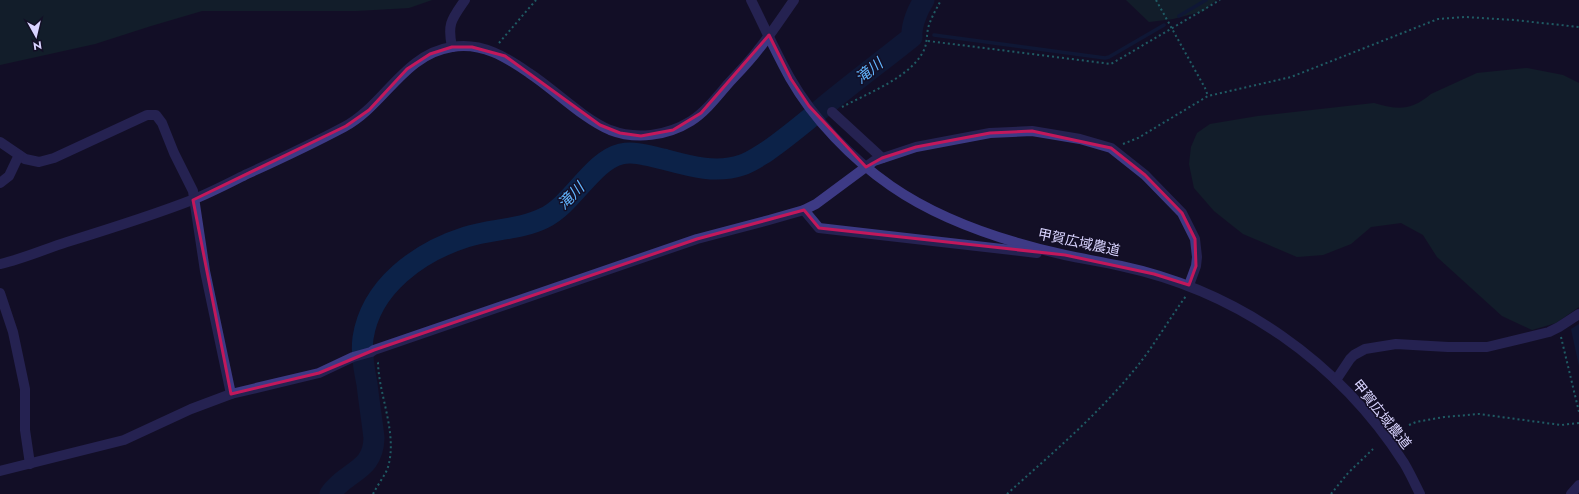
<svg xmlns="http://www.w3.org/2000/svg" width="1579" height="494" font-family="Jost,'Noto Sans JP',sans-serif">
<rect width="100%" height="100%" fill="#130f26"/>
<g fill="#12302f">
<polygon points="0,0 432,0 409,8 356,11 202,11 151,26 95,44 0,65"/>
<polygon points="1126,0 1216,0 1204,11 1173,19 1149,22"/>
<path d="M1527,68l36,7 16,8v224l-23,16 -24,7 -30,-14 -65,-59 -14,-22 -22,-12 -30,4 -20,17 -28,11 -26,2 -54,-23 -29,-23 -20,-23 -5,-24 2,-17 6,-14 13,-9 48,-8 116,-13c24,7 37,8 57,-9l46,-21z"/>
</g>
<polygon fill="#0c2248" points="1579,324 1579,366 1571,329"/>
<g fill="none" stroke-linecap="round" stroke-linejoin="round">
<g stroke="#0c2248" stroke-width="3.5">
<polyline points="1179,16 1206,0"/>
<polyline points="934,35 1105,58 1109,57 1164,25"/>
</g>
<path stroke="#0c2248" stroke-width="21" d="M330,494c17,-24 43,-22 44,-56 -2,-18 -5,-36 -7,-54 -3,-15 -6,-31 -4,-46 8,-52 56,-86 103,-101 25,-8 54,-7 78,-19 29,-14 48,-57 77,-64 14,-3 28,2 42,5 26,7 53,15 79,6 9,-3 16,-8 24,-13 19,-13 37,-28 55,-43 30,-25 61,-48 91,-72 -1,-12 6,-28 12,-37"/>
<g stroke="#2fb8b0" stroke-width="2" stroke-dasharray="2 3" stroke-linecap="butt">
<polyline points="1156,0 1205,88 1208,96"/>
<polyline points="928,41 1111,64 1220,0"/>
<polyline points="499,43 536,0"/>
<path d="M842,107c26,-14 67,-29 81,-55 5,-9 3,-18 6,-27 3,-9 8,-17 12,-25"/>
<polyline points="1123,144 1138,138 1208,96 1291,77 1438,19 1465,17 1514,20 1579,27"/>
<polyline points="1561,337 1579,412"/>
<polyline points="1409,425 1416,422 1444,417 1479,414 1561,425 1579,423"/>
<path d="M373,494c4,-8 10,-16 14,-24 12,-34 -8,-73 -9,-107l-2,-2"/>
<path d="M1007,494c42,-38 86,-75 123,-119 21,-24 37,-53 56,-79"/>
<polyline points="1331,494 1348,473 1373,449"/>
</g>
<g stroke="#3d3a85" stroke-width="10">
<path d="M751,0c13,26 25,53 39,78 24,42 62,81 101,108 49,34 116,56 174,69 19,4 38,7 56,11 117,25 218,96 283,197 6,10 11,21 16,31"/>
<path d="M452,47c-5,-24 0,-28 13,-47"/>
<polyline points="832,112 882,158"/>
<polyline points="0,142 25,159 39,162 54,158 147,115 156,115 162,123 174,153 193,191 205,271 231,394"/>
<polyline points="0,183 9,176 19,155"/>
<polyline points="804,210 819,228 1037,253"/>
<path d="M0,264c23,-5 45,-15 67,-22 42,-13 84,-26 125,-42 18,-7 37,-17 55,-26 33,-15 65,-30 97,-47 40,-21 60,-73 108,-80 30,-5 54,10 77,26 26,17 53,45 81,57 26,10 57,6 81,-9 14,-9 25,-23 36,-36 11,-12 22,-23 31,-35 13,-16 24,-33 36,-50"/>
<polyline points="0,293 13,332 25,389 25,430 30,464"/>
<polyline points="1336,380 1350,359 1354,355 1365,349 1396,344 1448,347 1487,347 1549,332 1559,327 1579,314"/>
<polyline points="0,471 124,440 191,409 231,394 319,373 353,357 371,352 374,350 697,239 769,220 804,210 816,204 874,161 916,147 990,133 1032,131 1080,139 1111,148 1145,175 1182,213 1195,239 1197,257 1196,266 1189,285"/>
<polyline points="1571,494 1579,485"/>
</g>
</g>
<path d="M0 0H1579V494H0ZM769,35l22,44 18,27 57,61 16,-9 34,-11 74,-14 42,-2 79,17 34,27 37,38 13,26 1,27 -7,19 -35,-11 -89,-19 -246,-27 -15,-18 -107,29 -323,111 -55,23 -88,21 -38,-194 153,-74 23,-16 38,-41 23,-15 22,-7h20l33,9 95,69 20,8 21,3 32,-6 28,-17z" fill="#130f26" fill-opacity=".55" fill-rule="evenodd"/>
<path fill="none" stroke="#c2185b" stroke-width="3" stroke-linejoin="round" d="M769,35l22,44 18,27 57,61 16,-9 34,-11 74,-14 42,-2 79,17 34,27 37,38 13,26 1,27 -7,19 -35,-11 -89,-19 -246,-27 -15,-18 -107,29 -323,111 -55,23 -88,21 -38,-194 153,-74 23,-16 38,-41 23,-15 22,-7h20l33,9 95,69 20,8 21,3 32,-6 28,-17z"/>
<g text-anchor="middle" dominant-baseline="central" stroke-width="3" stroke-linejoin="round" paint-order="stroke">
<g font-size="14" fill="#d9d4ff" stroke="#130f26">
<text transform="translate(1079 242) rotate(12)">甲賀広域農道</text>
<text transform="translate(1382 414) rotate(51)">甲賀広域農道</text>
</g>
<g font-size="15" font-style="italic" fill="#62b6ff" stroke="#130f26">
<text transform="translate(869 71) rotate(-39)">滝川</text>
<text transform="translate(571 196) rotate(-45)">滝川</text>
</g>
</g>
<g transform="translate(36 36) rotate(172)" stroke="#130f26" stroke-width="3" paint-order="stroke">
<path d="M0-3L7 15L0 10L-7 15Z" fill="#d9d4ff"/>
<text y="-6" font-size="11" font-weight="bold" text-anchor="middle" fill="#d9d4ff">N</text>
</g>
</svg>
